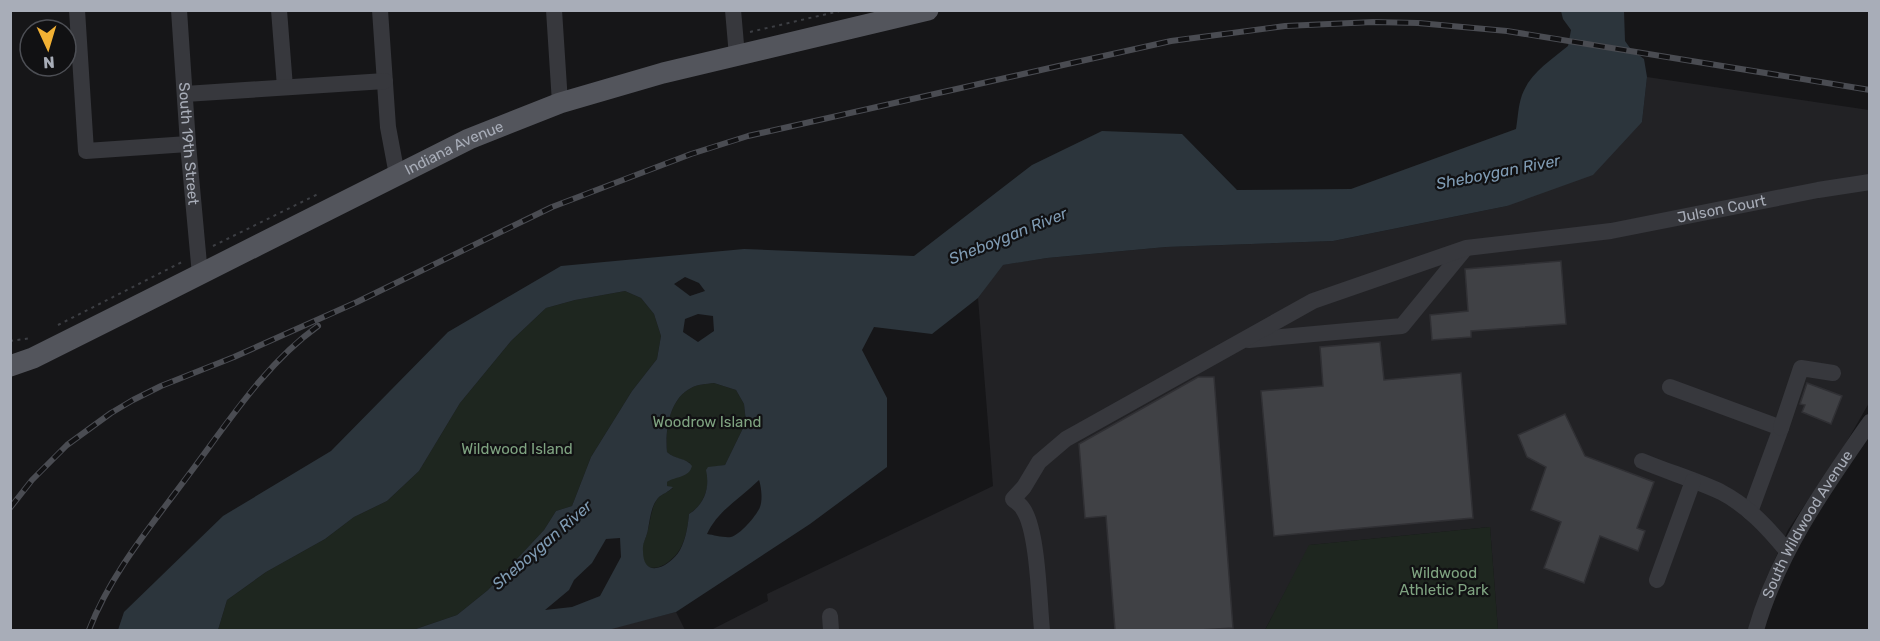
<svg xmlns="http://www.w3.org/2000/svg" width="1880" height="641" font-family="Rubik,sans-serif">
<rect width="100%" height="100%" fill="#161618"/>
<g fill="#222225">
<polygon points="1647,77 1869,110 1869,403 1846,443 1788,530 1766,579 1748,630 1498,630 1490,527 1310,545 1265,630 711,630 768,601 767,594 993,486 978,298 1002,265 1047,258 1166,247 1333,241 1507,206 1642,122"/>
<polygon points="676,612 685,630 608,630 612,628"/>
</g>
<g fill="#1e261f">
<polygon points="625,291 641,298 654,314 661,336 657,359 632,391 591,457 572,506 556,511 544,530 488,590 457,615 413,630 218,630 227,600 266,572 325,539 354,517 387,501 419,471 460,403 511,341 546,308 575,300"/>
<path d="M714,383l22,7 8,14 2,18 -21,43 -17,3c1,18 -2,35 -19,46 -1,11 -3,25 -9,35 -9,16 -37,32 -38,2 0,-8 5,-14 6,-22 3,-10 3,-22 10,-31 4,-4 10,-6 15,-10l-6,-2v-4l23,-19c-8,-5 -16,-4 -23,-11 -2,-21 2,-53 24,-64 6,-4 16,-4 23,-5z"/>
<polygon points="1490,527 1498,630 1265,630 1309,545"/>
</g>
<path fill="#2c353c" fill-rule="evenodd" d="M1561,11h63l1,30 5,7 14,11 3,18 -5,45 -49,53 -86,31 -174,35 -167,6 -119,11 -44,7 -25,33 -46,36 -58,-7 -12,23 25,48v69l-77,57 -134,88 -68,18h-195l44,-15 31,-25 56,-60 12,-19 16,-5 19,-49 41,-66 25,-32 4,-23 -7,-22 -13,-16 -16,-7 -50,9 -29,8 -35,33 -51,62 -41,68 -32,30 -33,16 -29,22 -59,33 -39,28 -9,30h-100l6,-18 99,-96 108,-65 117,-119 113,-66 183,-17 170,7 118,-91 70,-34 80,3 55,56 114,-1 165,-60c2,-11 2,-23 6,-34 8,-22 29,-35 46,-49l3,-16 -8,-11zM685,277l14,6 6,8 -15,5 -16,-12zM698,314l15,2 1,15 -16,11 -15,-10 2,-13zM714,383l22,7 8,14 2,18 -21,43 -17,2 -2,3c4,17 -1,34 -17,44 -1,11 -3,25 -9,36 -9,16 -37,31 -37,1 -1,-8 4,-14 5,-22 2,-10 3,-23 10,-31 4,-4 11,-6 15,-11l-6,-1v-4c9,-6 22,-4 25,-16 -6,-9 -17,-6 -25,-14 -2,-21 2,-53 24,-64 6,-4 16,-4 23,-5zM759,480c2,6 4,19 1,27 -3,8 -20,28 -29,30 -7,1 -17,-2 -24,-3 11,-24 34,-36 52,-54zM620,538l1,19 -21,39 -28,11 -27,3 24,-20 5,-10 18,-17 14,-24z"/>
<g fill="#404145" stroke="#303034" stroke-width="1.5">
<polygon points="1561,261 1566,324 1471,331 1471,337 1432,340 1430,315 1468,311 1465,269"/>
<polygon points="1380,342 1384,380 1461,373 1473,518 1274,536 1261,391 1323,386 1320,347"/>
<polygon points="1198,377 1214,377 1233,628 1199,630 1115,630 1106,516 1085,518 1079,444"/>
<polygon points="1807,383 1842,396 1831,424 1802,412 1805,405 1800,404"/>
<polygon points="1565,414 1585,456 1654,482 1637,528 1645,531 1638,551 1600,536 1584,583 1544,568 1561,522 1531,510 1546,467 1527,457 1518,435"/>
</g>
<g fill="none" stroke-linecap="round" stroke-linejoin="round">
<g stroke="#3d3f44" stroke-width="2" stroke-dasharray="3 4.5" stroke-linecap="butt">
<polyline points="750,32 844,10"/>
<polyline points="213,246 318,194"/>
<polyline points="58,325 184,261"/>
<polyline points="10,341 32,338"/>
</g>
<g stroke="#37383d" stroke-width="16">
<polyline points="77,10 86,151 188,144"/>
<path id="s1" d="M179,10l9,134 12,131"/>
<polyline points="279,10 285,87"/>
<polyline points="380,10 388,127 397,175"/>
<polyline points="554,10 560,103"/>
<polyline points="733,10 737,56"/>
<polyline points="185,94 385,81"/>
<polyline points="1249,340 1402,326 1465,249"/>
<polyline points="1670,387 1781,428 1750,512"/>
<polyline points="1781,428 1801,368 1833,373"/>
<path d="M1642,461c26,11 54,19 79,31 27,14 47,36 66,59"/>
<polyline points="1657,580 1693,481"/>
<polyline points="830,616 831,630"/>
<path id="s2" d="M1042,630c-3,-28 -4,-100 -19,-121 -2,-4 -7,-7 -10,-10l11,-12 15,-25 27,-23 247,-138 153,-53 145,-17 207,-41 52,-8"/>
<path id="s3" d="M1756,630c22,-77 68,-142 114,-208"/>
</g>
<path stroke="#53555c" stroke-width="21" id="s4" d="M10,366l23,-8 92,-46 344,-173 91,-36 103,-30 265,-63"/>
<defs>
<g id="rail">
<polyline points="10,508 32,480 67,445 111,413 133,400 161,386 234,357 357,302 552,207 691,154 748,136 1063,65 1171,41 1285,26 1373,22 1418,23 1507,31 1870,90"/>
<path d="M89,630c22,-57 62,-104 98,-153 40,-53 77,-112 131,-151"/>
</g>
</defs>
<use href="#rail" stroke="#4a4c52" stroke-width="6"/>
<use href="#rail" stroke="#111113" stroke-width="4" stroke-dasharray="11" stroke-linecap="butt"/>
</g>
<g text-anchor="middle" dominant-baseline="central" stroke-width="4.5" stroke-linejoin="round" paint-order="stroke">
<g font-size="15" fill="#a8adb8" stroke="#111113">
<text stroke="none"><textPath href="#s1" startOffset="134">South 19th Street</textPath></text>
<text stroke="none"><textPath href="#s4" startOffset="495">Indiana Avenue</textPath></text>
<text stroke="none"><textPath href="#s2" startOffset="922">Julson Court</textPath></text>
<text stroke="none"><textPath href="#s3" startOffset="118">South Wildwood Avenue</textPath></text>
</g>
<g font-size="15" fill="#7fa381" stroke="#111113">
<text x="707" y="422">Woodrow Island</text>
<text x="517" y="449">Wildwood Island</text>
<text x="1444" y="573">Wildwood<tspan x="1444" dy="17">Athletic Park</tspan></text>
</g>
<g font-size="16" font-style="italic" fill="#7f9bb3" stroke="#111113">
<text transform="translate(1498 172) rotate(-11)">Sheboygan River</text>
<text transform="translate(1008 236) rotate(-22)">Sheboygan River</text>
<text transform="translate(542 545) rotate(-41)">Sheboygan River</text>
</g>
</g>
<rect width="1880" height="641" fill="none" stroke="#a8adb8" stroke-width="24"/>
<g transform="translate(48 48) rotate(176)"><circle r="28" fill="#111113" stroke="#4d4f55" stroke-width="1.5"/>
<path d="M0-4.5L10 22L0 15L-10 22Z" fill="#f2b134"/>
<text y="-9" font-size="16" font-weight="bold" text-anchor="middle" fill="#a8adb8">N</text>
</g>
</svg>
